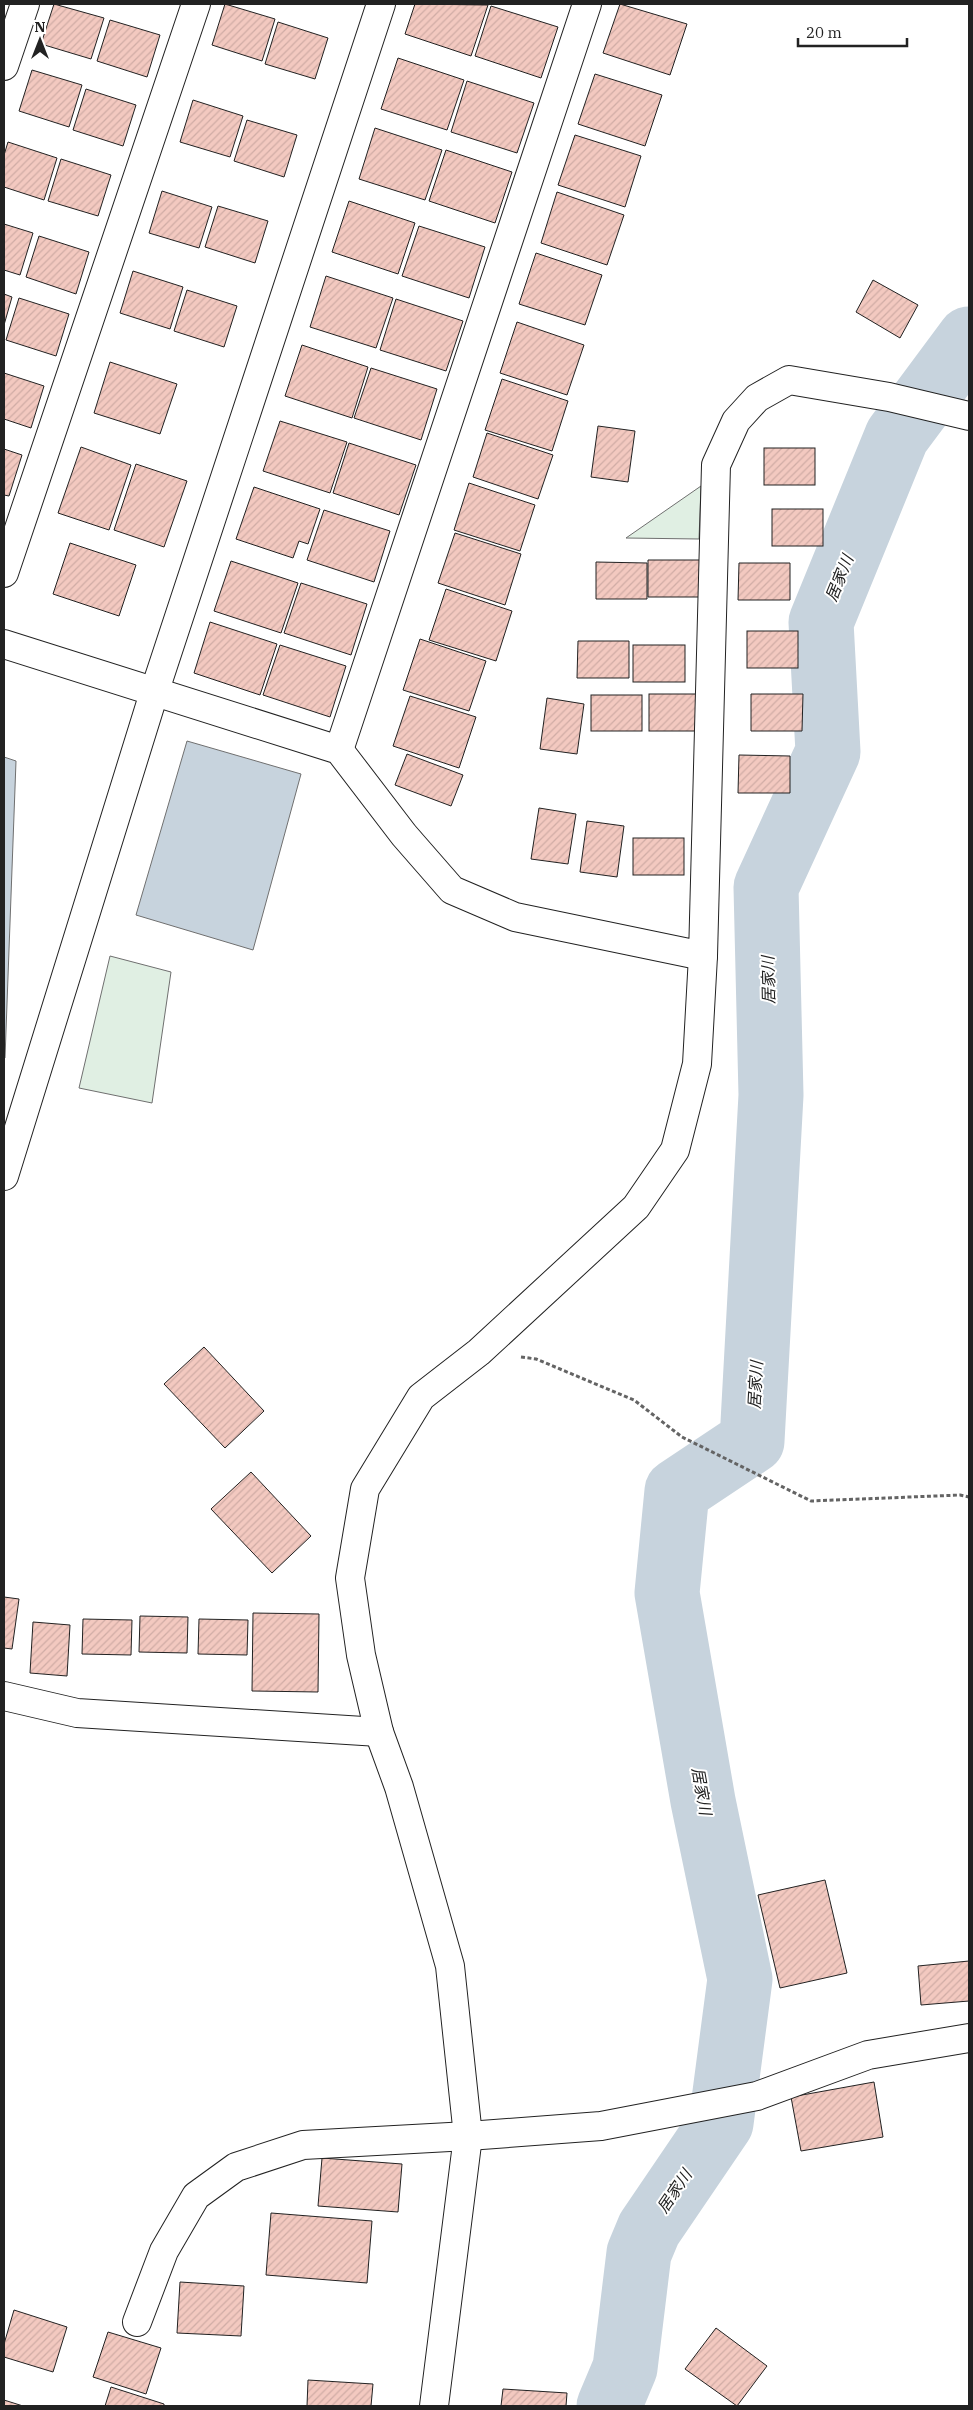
<svg xmlns="http://www.w3.org/2000/svg" width="973" height="2410" font-family="'IBM Plex Serif','Noto Sans JP',serif">
<defs>
<pattern id="building-hatch" width="6" height="6" patternUnits="userSpaceOnUse" patternTransform="scale(1.25)"><rect width="6" height="6" fill="#f3c9c0"/><path d="M-1 1l2-2M0 6l6-6M5 7l2-2" fill="none" stroke="#d0aca5"/></pattern>
</defs>
<rect width="100%" height="100%" fill="#fff"/>
<g fill="#e0efe3" stroke="#6f6f6f">
<polygon points="701,486 699,539 626,538"/>
<polygon points="110,956 171,972 152,1103 79,1088"/>
</g>
<g fill="#c7d3dd" stroke="#6f6f6f">
<polygon points="187,741 301,774 253,950 136,915"/>
<polygon points="4,757 16,761 5,1058 4,1057"/>
</g>
<g fill="none" stroke-linecap="round" stroke-linejoin="round">
<polyline stroke="#c7d3dd" stroke-width="65" points="609,2406 625,2368 639,2253 649,2229 721,2123 740,1979 703,1801 667,1593 677,1491 752,1441 771,1095 766,887 828,752 821,622 897,436 969,339"/>
</g>
<g fill="url(#building-hatch)" stroke="#222">
<polygon points="54,4 104,18 91,59 41,44"/>
<polygon points="225,4 275,19 262,61 212,45"/>
<polygon points="415,4 488,5 471,56 405,34"/>
<polygon points="620,4 687,24 670,75 603,53"/>
<polygon points="491,6 558,27 541,78 475,56"/>
<polygon points="110,20 160,35 147,77 97,61"/>
<polygon points="278,22 328,38 315,79 265,64"/>
<polygon points="398,58 464,80 447,130 381,109"/>
<polygon points="32,70 82,85 69,127 19,111"/>
<polygon points="595,74 662,95 645,146 578,124"/>
<polygon points="467,81 534,103 517,153 451,132"/>
<polygon points="86,89 136,105 123,146 73,130"/>
<polygon points="193,100 243,116 230,157 180,142"/>
<polygon points="247,120 297,135 284,177 234,161"/>
<polygon points="375,128 442,150 425,200 359,179"/>
<polygon points="575,135 641,156 625,207 558,185"/>
<polygon points="8,142 57,158 44,200 4,187 4,155"/>
<polygon points="446,150 512,172 495,223 429,201"/>
<polygon points="61,159 111,175 98,216 48,201"/>
<polygon points="162,191 212,207 199,248 149,233"/>
<polygon points="557,192 624,215 607,265 541,243"/>
<polygon points="349,201 415,223 398,274 332,252"/>
<polygon points="218,206 268,221 255,263 205,247"/>
<polygon points="4,224 33,233 20,275 4,270"/>
<polygon points="419,226 485,247 469,298 402,276"/>
<polygon points="39,236 89,252 76,294 26,277"/>
<polygon points="536,253 602,275 585,325 519,304"/>
<polygon points="133,271 183,287 170,329 120,313"/>
<polygon points="326,276 393,298 376,348 310,327"/>
<polygon points="873,280 918,305 900,338 856,312"/>
<polygon points="187,290 237,306 224,347 174,331"/>
<polygon points="4,294 12,297 4,325"/>
<polygon points="19,298 69,314 56,356 6,340"/>
<polygon points="396,299 463,321 446,371 380,350"/>
<polygon points="517,322 584,345 567,395 500,373"/>
<polygon points="302,345 368,367 352,418 285,396"/>
<polygon points="110,362 177,384 160,434 94,413"/>
<polygon points="371,368 437,389 421,440 354,418"/>
<polygon points="4,373 44,386 31,428 4,419"/>
<polygon points="502,379 568,401 552,451 485,430"/>
<polygon points="280,421 347,442 330,493 263,471"/>
<polygon points="598,426 635,431 628,482 591,477"/>
<polygon points="487,433 553,455 538,499 473,477"/>
<polygon points="349,443 416,465 399,515 333,493"/>
<polygon points="81,447 131,465 109,530 58,513"/>
<rect x="764" y="448" width="51" height="37"/>
<polygon points="4,449 22,455 9,496 4,495"/>
<polygon points="136,464 187,481 164,547 114,530"/>
<polygon points="469,483 535,505 520,551 454,530"/>
<polygon points="254,487 320,509 308,544 299,541 293,558 236,539"/>
<rect x="772" y="509" width="51" height="37"/>
<polygon points="324,510 390,531 374,582 307,560"/>
<polygon points="455,533 521,554 505,605 438,583"/>
<polygon points="70,543 136,565 119,616 53,594"/>
<polygon points="648,560 700,560 699,597 648,597"/>
<polygon points="231,561 298,583 281,633 214,611"/>
<polygon points="596,562 647,563 647,599 596,599"/>
<polygon points="739,563 790,563 790,600 738,600"/>
<polygon points="301,583 367,604 351,655 284,633"/>
<polygon points="446,589 512,611 496,661 429,640"/>
<polygon points="210,622 277,644 260,695 194,673"/>
<rect x="747" y="631" width="51" height="37"/>
<polygon points="420,639 486,661 469,711 403,690"/>
<polygon points="578,641 629,641 629,678 577,678"/>
<polygon points="280,645 346,666 330,717 263,695"/>
<rect x="633" y="645" width="52" height="37"/>
<rect x="649" y="694" width="51" height="37"/>
<polygon points="751,694 803,694 802,731 751,731"/>
<rect x="591" y="695" width="51" height="36"/>
<polygon points="410,696 476,717 459,768 393,746"/>
<polygon points="547,698 584,704 577,754 540,749"/>
<polygon points="407,754 463,775 451,806 395,785"/>
<polygon points="739,755 790,756 790,793 738,793"/>
<polygon points="539,808 576,814 568,864 531,859"/>
<polygon points="587,821 624,826 617,877 580,872"/>
<rect x="633" y="838" width="51" height="37"/>
<polygon points="204,1347 264,1411 225,1448 164,1384"/>
<polygon points="251,1472 311,1536 272,1573 211,1509"/>
<polygon points="4,1597 19,1599 12,1649 4,1648"/>
<polygon points="253,1613 319,1614 318,1692 252,1691"/>
<polygon points="140,1616 188,1617 187,1653 139,1652"/>
<polygon points="83,1619 132,1620 131,1655 82,1654"/>
<polygon points="199,1619 248,1620 247,1655 198,1654"/>
<polygon points="33,1622 70,1625 67,1676 30,1673"/>
<polygon points="825,1880 847,1973 780,1988 758,1895"/>
<polygon points="969,1961 969,2001 921,2005 918,1966"/>
<polygon points="874,2082 883,2137 801,2151 791,2097"/>
<polygon points="322,2158 402,2164 398,2212 318,2206"/>
<polygon points="271,2213 372,2221 367,2283 266,2275"/>
<polygon points="180,2282 244,2286 241,2336 177,2333"/>
<polygon points="14,2310 67,2327 53,2372 4,2357 4,2344"/>
<polygon points="716,2328 767,2366 737,2406 685,2369"/>
<polygon points="108,2332 161,2348 146,2394 93,2377"/>
<polygon points="308,2380 373,2384 371,2406 307,2406"/>
<polygon points="111,2387 164,2404 164,2406 105,2406"/>
<polygon points="503,2389 567,2393 566,2406 501,2406"/>
<polygon points="4,2400 23,2406 4,2406"/>
</g>
<g fill="none" stroke-linecap="round" stroke-linejoin="round">
<defs>
<g id="minor">
<polyline points="4,66 25,4"/>
<polyline points="4,573 196,4"/>
<polyline points="4,644 339,750 404,835 452,890 515,917 703,956 716,465 736,421 757,398 789,380 889,397 969,416"/>
<polyline points="339,750 587,4"/>
<polyline points="4,1176 154,693 381,4"/>
<polyline points="4,1696 77,1713 379,1732"/>
<polyline points="137,2322 164,2251 196,2196 236,2167 303,2145 468,2136 601,2126 757,2096 868,2055 969,2038"/>
</g>
<polyline id="tertiary" points="434,2406 468,2136 450,1966 399,1787 379,1732 361,1655 350,1578 365,1489 421,1397 479,1352 636,1207 675,1150 697,1064 703,956"/>
</defs>
<use href="#minor" stroke="#222" stroke-width="30"/>
<use href="#tertiary" stroke="#222" stroke-width="30"/>
<polyline stroke="#646464" stroke-width="3" stroke-dasharray="4 2.5" stroke-linecap="butt" points="521,1357 536,1359 634,1400 682,1437 811,1501 960,1495 969,1497"/>
<use href="#minor" stroke="#fff" stroke-width="28"/>
<use href="#tertiary" stroke="#fff" stroke-width="28"/>
</g>
<g text-anchor="middle" dominant-baseline="central" stroke-width="4" stroke-linejoin="round" paint-order="stroke">
<g font-size="16" font-style="italic" fill="#222" stroke="#fff">
<text transform="translate(839 578) rotate(-68)">居家川</text>
<text transform="translate(768 980) rotate(-91)">居家川</text>
<text transform="translate(755 1385) rotate(-87)">居家川</text>
<text transform="translate(702 1791) rotate(80)">居家川</text>
<text transform="translate(674 2191) rotate(-56)">居家川</text>
</g>
</g>
<rect width="973" height="2410" fill="none" stroke="#222222" stroke-width="10"/>
<g transform="translate(40 40)" stroke="#ffffff" stroke-width="4" paint-order="stroke">
<path d="M0-4L9 19L0 12L-9 19Z" fill="#222222"/>
<text y="-8" font-size="14" font-weight="bold" text-anchor="middle" fill="#222222">N</text>
</g>
<path d="M798 38v8h109v-8" fill="none" stroke="#222222" stroke-width="2.5"/>
<text x="806" y="38" font-size="15" fill="#222222" stroke="#ffffff" stroke-width="4" paint-order="stroke">20 m</text>
</svg>
